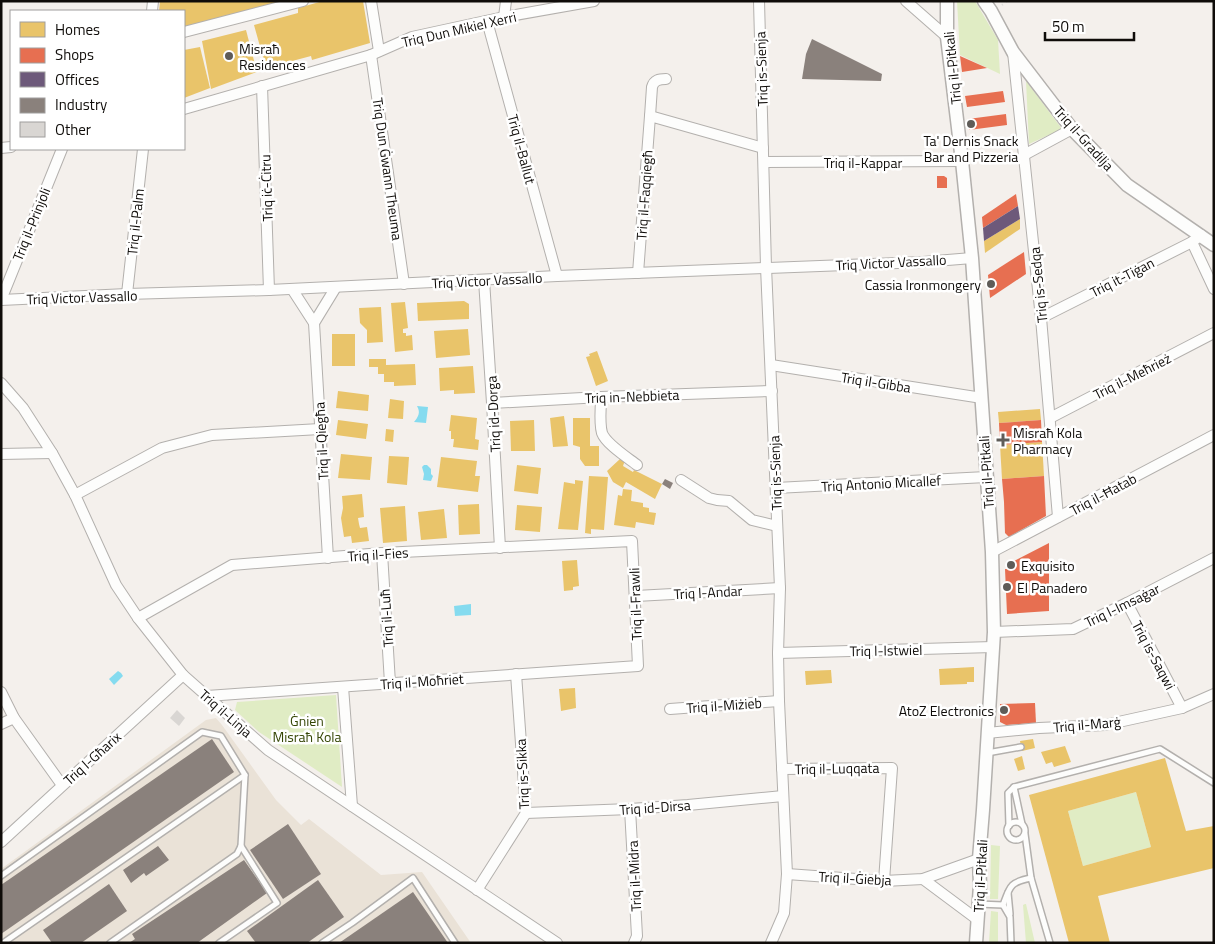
<svg xmlns="http://www.w3.org/2000/svg" width="1215" height="944" font-family="'Titillium Web',sans-serif">
<rect width="100%" height="100%" fill="#f4f0ec"/>
<polygon fill="#eae2d7" points="216,718 222,725 276,800 301,825 309,819 381,875 422,872 471,943 1,943 1,869 206,720"/>
<g fill="#e0ecc4">
<polygon points="957,1 975,1 998,40 1000,74 960,55"/>
<polygon points="1026,81 1062,129 1029,144"/>
<polygon points="336,695 342,787 259,732 235,710 237,702"/>
<polygon points="1136,792 1151,847 1083,866 1068,811"/>
<polygon points="991,845 1000,846 998,899 990,899"/>
<polygon points="1025,904 1026,904 1035,943 1026,943 1023,905"/>
<polygon points="991,911 998,912 998,943 989,943"/>
</g>
<g fill="#85dbef">
<path d="M417,406l11,1 -2,16 -12,-1c4,-5 7,-9 3,-16z"/>
<polygon points="424,465 427,465 431,469 431,474 433,476 431,481 423,480 424,474 422,467"/>
<polygon points="471,604 471,615 455,616 454,606"/>
<polygon points="118,671 121,673 123,676 114,685 109,679"/>
</g>
<g fill="#e9c46a" fill-rule="evenodd">
<polygon points="160,1 282,1 282,2 184,29 184,11 159,11"/>
<polygon points="323,1 363,1 370,43 312,60 311,56 266,68 254,25 298,13 298,8"/>
<polygon points="246,30 257,72 211,89 202,41"/>
<polygon points="200,47 210,88 184,98 184,50"/>
<polygon points="1020,219 1020,229 985,253 984,241"/>
<polygon points="464,301 469,304 469,319 418,321 417,303"/>
<polygon points="405,302 408,328 403,329 403,333 406,333 406,336 412,335 413,350 395,352 391,303"/>
<polygon points="381,307 383,342 367,343 367,330 360,323 359,308"/>
<polygon points="468,329 470,355 436,358 434,331"/>
<rect x="332" y="334" width="23" height="32"/>
<polygon points="597,351 608,381 596,386 586,357 590,356 589,354"/>
<polygon points="369,359 386,359 386,365 415,364 416,385 394,386 394,382 384,382 384,374 378,374 378,367 369,367"/>
<polygon points="473,366 475,393 454,394 454,390 440,391 439,368"/>
<polygon points="338,391 369,395 368,411 336,408"/>
<polygon points="390,399 404,401 403,419 388,418"/>
<polygon points="1040,409 1041,420 999,423 998,412"/>
<polygon points="451,415 477,418 475,439 479,440 478,450 453,447 454,439 451,439 451,431 449,431"/>
<polygon points="564,416 568,446 553,447 550,418"/>
<polygon points="573,418 590,418 590,446 599,446 599,466 585,466 580,459 580,447 573,445"/>
<polygon points="338,420 368,424 366,439 336,435"/>
<polygon points="534,420 535,451 511,451 510,421"/>
<polygon points="386,429 394,430 393,442 385,441"/>
<polygon points="1042,442 1044,476 1002,479 1000,445"/>
<polygon points="341,454 372,457 370,480 338,478"/>
<polygon points="389,456 409,457 407,485 387,483"/>
<polygon points="441,457 477,461 475,476 480,476 478,492 437,487"/>
<polygon points="620,459 625,460 623,466 633,472 634,470 662,484 655,499 626,482 623,488 613,482 607,471"/>
<polygon points="517,465 541,468 538,494 514,491"/>
<polygon points="589,476 608,477 604,530 591,529 591,534 585,533"/>
<polygon points="575,480 583,481 578,530 558,529 564,482 575,484"/>
<polygon points="623,489 632,490 631,501 643,503 643,507 649,508 649,512 656,513 654,525 636,522 635,528 614,525 618,495 622,496"/>
<polygon points="362,494 364,517 358,518 359,524 360,528 367,527 369,541 352,543 351,536 344,537 341,518 343,508 342,496"/>
<polygon points="479,504 480,534 459,535 458,505"/>
<polygon points="517,505 542,507 540,532 515,530"/>
<polygon points="405,506 407,541 383,543 380,508"/>
<polygon points="444,509 447,538 421,540 418,512"/>
<polygon points="577,560 579,586 573,587 573,590 564,591 562,561"/>
<polygon points="974,667 974,682 967,682 967,684 940,685 939,669"/>
<polygon points="831,670 832,683 806,685 805,671"/>
<polygon points="575,688 576,708 561,711 559,689"/>
<polygon points="1033,739 1035,748 1022,751 1020,741"/>
<polygon points="1065,746 1071,762 1054,767 1052,762 1046,764 1041,752"/>
<polygon points="1022,756 1025,769 1018,771 1014,759"/>
<path d="M1165,758l21,73 28,-5v42l-116,28 12,47h-41l-40,-148zM1136,792l15,55 -68,19 -15,-55z"/>
</g>
<g fill="#e76f51">
<polygon points="960,56 987,68 962,72"/>
<polygon points="1003,91 1005,102 967,107 965,96"/>
<polygon points="1006,114 1007,125 969,130 968,119"/>
<polygon points="937,176 944,176 947,178 947,188 937,188"/>
<polygon points="1016,194 1018,206 983,228 982,217"/>
<polygon points="1024,252 1026,274 990,298 988,275"/>
<polygon points="1041,420 1042,442 1000,445 999,423"/>
<polygon points="1044,476 1046,516 1009,537 1005,533 1004,502 1002,479"/>
<polygon points="1049,543 1049,611 1007,614 1005,569 1007,569 1010,563"/>
<polygon points="1035,703 1036,723 1006,725 1000,722 1000,704"/>
</g>
<polygon fill="#6d597a" points="1018,206 1020,219 984,241 983,228"/>
<g fill="#8a817c">
<polygon points="812,39 882,74 881,81 802,79 806,54"/>
<polygon points="665,479 673,483 670,489 662,484"/>
<polygon points="212,739 234,772 1,934 1,885"/>
<polygon points="288,824 321,874 283,899 250,850"/>
<polygon points="158,846 169,860 146,876 144,873 131,883 123,870"/>
<polygon points="244,860 267,893 197,943 129,943 135,939 132,934"/>
<polygon points="318,880 344,917 307,943 256,943 247,931"/>
<polygon points="109,884 127,911 81,943 52,943 43,930"/>
<polygon points="413,892 448,943 339,943"/>
</g>
<polygon fill="#d9d6d3" points="177,710 185,718 179,726 170,718"/>
<g fill="none" stroke-linecap="round" stroke-linejoin="round">
<defs>
<g id="service">
<polyline points="987,753 1021,747"/>
<polyline points="1014,787 1022,824"/>
<circle cx="1016" cy="831" r="9"/>
<polyline points="1009,826 1008,793 1014,787 1160,749 1214,783"/>
<polyline points="1025,834 1031,878"/>
<polyline points="1,876 202,732 221,736 245,775 3,943"/>
<polyline points="1008,893 1010,914"/>
<polyline points="978,904 1003,905"/>
<polyline points="110,943 237,854 241,846 245,775"/>
<polyline points="219,943 277,903 241,846"/>
<polyline points="322,943 352,923 413,878 455,943"/>
<path d="M1011,943l-1,-26 -7,-12c7,-19 7,-23 28,-27l19,65"/>
</g>
<g id="minor">
<polyline points="371,1 379,51"/>
<polyline points="759,1 766,267 780,588 778,653 779,701 787,874 784,913 771,943"/>
<polyline points="906,1 947,37"/>
<polyline points="152,11 153,1"/>
<polyline points="504,17 506,1"/>
<polyline points="487,21 557,276"/>
<polyline points="184,32 303,1"/>
<polyline points="1013,52 1041,318 1058,517"/>
<polyline points="371,55 404,284"/>
<polyline points="262,86 269,290"/>
<polyline points="184,109 371,55 412,37 504,17 594,1"/>
<path d="M650,116l2,-29c2,-7 7,-8 14,-8"/>
<polyline points="1,148 11,147"/>
<polyline points="1024,155 1072,129"/>
<polyline points="764,162 962,161"/>
<polyline points="1192,242 1214,289"/>
<polyline points="638,273 650,116 763,148"/>
<polyline points="484,280 492,403 500,548"/>
<polyline points="292,289 314,323 328,558"/>
<polyline points="127,294 143,149"/>
<polyline points="1,300 127,294 269,290 557,276 923,262 972,258"/>
<polyline points="1,300 62,149"/>
<polyline points="1041,318 1192,242 1201,235"/>
<polyline points="314,323 336,287"/>
<polyline points="771,365 982,398"/>
<polyline points="1,383 23,408 52,453 75,495 116,585 138,618 183,675 268,750 557,943"/>
<path d="M601,397c0,12 -2,25 1,36 4,11 26,25 35,32"/>
<polyline points="492,403 601,397 772,391"/>
<polyline points="1050,418 1214,333"/>
<polyline points="1,454 52,453"/>
<polyline points="681,480 709,498 717,500 729,501 752,520 777,526"/>
<polyline points="776,488 986,477"/>
<polyline points="75,495 162,448 212,435 320,429"/>
<polyline points="992,552 1214,435"/>
<polyline points="382,553 390,683"/>
<polyline points="636,596 780,588"/>
<polyline points="1127,603 1182,708"/>
<polyline points="138,618 232,565 382,553 632,541 638,666 207,696"/>
<polyline points="994,632 1073,629 1127,603 1214,558"/>
<polyline points="778,653 993,647"/>
<polyline points="343,687 352,806"/>
<polyline points="1,692 14,718 62,785"/>
<polyline points="670,709 779,701"/>
<polyline points="1,724 14,718"/>
<polyline points="987,733 1039,728 1105,725 1182,708 1214,694"/>
<polyline points="782,769 892,768 884,881"/>
<polyline points="630,809 637,936 634,943"/>
<polyline points="526,813 630,809 688,805 783,796"/>
<polyline points="1,842 183,675"/>
<polyline points="787,874 884,881 923,879 979,859"/>
<polyline points="923,879 978,920"/>
<polyline points="477,890 526,813 516,674"/>
</g>
<g id="tertiary">
<polyline points="947,1 947,37 962,161 972,258 992,552 994,632 983,810 979,859 980,885 976,943"/>
<polyline points="984,1 991,11 1013,52 1072,129 1127,185 1214,245"/>
</g>
</defs>
<use href="#service" stroke="#b3b0ad" stroke-width="8"/>
<use href="#minor" stroke="#b3b0ad" stroke-width="12"/>
<use href="#tertiary" stroke="#b3b0ad" stroke-width="15"/>
<polyline stroke="#dadad8" stroke-width="2" stroke-dasharray="1 4" stroke-linecap="butt" points="1002,5 1007,1"/>
<use href="#service" stroke="#fdfdfc" stroke-width="5"/>
<use href="#minor" stroke="#fdfdfc" stroke-width="10"/>
<use href="#tertiary" stroke="#fdfdfc" stroke-width="12"/>
</g>
<g fill="#5f5c58" stroke="#fff" stroke-width="2">
<circle cx="229" cy="56" r="5"/>
<circle cx="971" cy="124" r="5"/>
<circle cx="991" cy="284" r="5"/>
<path d="M1000.5 432.5h5v5h5v5h-5v5h-5v-5h-5v-5h5z"/>
<circle cx="1011" cy="565" r="5"/>
<circle cx="1007" cy="587" r="5"/>
<circle cx="1004" cy="710" r="5"/>
</g>
<g text-anchor="middle" dominant-baseline="central" stroke-width="5" stroke-linejoin="round" paint-order="stroke">
<g font-size="14" fill="#0f0c09" stroke="#fff">
<text transform="translate(459 29) rotate(-13)">Triq Dun Mikiel Xerri</text>
<text transform="translate(952 68) rotate(-96)">Triq il-Pitkali</text>
<text transform="translate(761 69) rotate(-92)">Triq is-Sienja</text>
<text transform="translate(1084 138) rotate(48)">Triq il-Gradilja</text>
<text transform="translate(522 149) rotate(75)">Triq il-Ballut</text>
<text x="863" y="162">Triq il-Kappar</text>
<text transform="translate(388 169) rotate(82)">Triq Dun Ġwann Theuma</text>
<text transform="translate(266 188) rotate(-92)">Triq iċ-Ċitru</text>
<text transform="translate(644 195) rotate(-86)">Triq il-Faqqiegħ</text>
<text transform="translate(135 222) rotate(-84)">Triq il-Palm</text>
<text transform="translate(31 224) rotate(-68)">Triq il-Prinjoli</text>
<text transform="translate(891 262) rotate(-3)">Triq Victor Vassallo</text>
<text transform="translate(1122 277) rotate(-27)">Triq it-Tiġan</text>
<text transform="translate(487 280) rotate(-3)">Triq Victor Vassallo</text>
<text transform="translate(1038 285) rotate(-96)">Triq is-Sedqa</text>
<text transform="translate(82 297) rotate(-2)">Triq Victor Vassallo</text>
<text transform="translate(1132 376) rotate(-27)">Triq il-Meħrież</text>
<text transform="translate(876 382) rotate(9)">Triq il-Gibba</text>
<text transform="translate(632 396) rotate(-2)">Triq in-Nebbieta</text>
<text transform="translate(493 414) rotate(-93)">Triq id-Dorga</text>
<text transform="translate(321 441) rotate(-93)">Triq il-Qiegħa</text>
<text transform="translate(986 472) rotate(-94)">Triq il-Pitkali</text>
<text transform="translate(775 473) rotate(-92)">Triq is-Sienja</text>
<text transform="translate(881 483) rotate(-3)">Triq Antonio Micallef</text>
<text transform="translate(1103 494) rotate(-28)">Triq il-Ħatab</text>
<text transform="translate(378 554) rotate(-4)">Triq il-Fies</text>
<text transform="translate(708 592) rotate(-3)">Triq l-Andar</text>
<text transform="translate(635 604) rotate(-92)">Triq il-Frawli</text>
<text transform="translate(1122 605) rotate(-26)">Triq l-Imsaġar</text>
<text transform="translate(386 618) rotate(-94)">Triq il-Luħ</text>
<text transform="translate(886 650) rotate(-1)">Triq l-Istwiel</text>
<text transform="translate(1154 655) rotate(62)">Triq is-Saqwi</text>
<text transform="translate(422 681) rotate(-4)">Triq il-Moħriet</text>
<text transform="translate(724 705) rotate(-4)">Triq il-Miżieb</text>
<text transform="translate(226 713) rotate(41)">Triq il-Linja</text>
<text transform="translate(1087 724) rotate(-5)">Triq il-Marġ</text>
<text transform="translate(92 758) rotate(-42)">Triq l-Għarix</text>
<text transform="translate(837 768) rotate(-1)">Triq il-Luqqata</text>
<text transform="translate(522 774) rotate(-93)">Triq is-Sikka</text>
<text transform="translate(655 807) rotate(-4)">Triq id-Dirsa</text>
<text transform="translate(634 876) rotate(-93)">Triq il-Midra</text>
<text transform="translate(980 876) rotate(-87)">Triq il-Pitkali</text>
<text transform="translate(855 878) rotate(3)">Triq il-Ġiebja</text>
</g>
<g font-size="14" fill="#0f0c09" stroke="#fff" text-anchor="start">
<text x="239" y="48">Misraħ<tspan x="239" dy="16">Residences</tspan></text>
<text x="971" y="140" text-anchor="middle">Ta' Dernis Snack<tspan x="971" dy="16">Bar and Pizzeria</tspan></text>
<text x="981" y="284" text-anchor="end">Cassia Ironmongery</text>
<text x="1013" y="432">Misraħ Kola<tspan x="1013" dy="16">Pharmacy</tspan></text>
<text x="1021" y="565">Exquisito</text>
<text x="1017" y="587">El Panadero</text>
<text x="994" y="710" text-anchor="end">AtoZ Electronics</text>
</g>
<g font-size="14" fill="#354605" stroke="#fff">
<text x="307" y="720">Ġnien<tspan x="307" dy="16">Misraħ Kola</tspan></text>
</g>
</g>
<rect width="1215" height="944" fill="none" stroke="#0f0c09" stroke-width="5"/>
<rect x="10" y="10" width="175" height="140" fill="#ffffff" stroke="#9f9e9d"/>
<rect x="20" y="22" width="25" height="15" fill="#e9c46a" stroke="#9f9e9d"/>
<text x="55" y="35" font-size="15" fill="#0f0c09">Homes</text>
<rect x="20" y="48" width="25" height="15" fill="#e76f51" stroke="#9f9e9d"/>
<text x="55" y="60" font-size="15" fill="#0f0c09">Shops</text>
<rect x="20" y="72" width="25" height="15" fill="#6d597a" stroke="#9f9e9d"/>
<text x="55" y="85" font-size="15" fill="#0f0c09">Offices</text>
<rect x="20" y="98" width="25" height="15" fill="#8a817c" stroke="#9f9e9d"/>
<text x="55" y="110" font-size="15" fill="#0f0c09">Industry</text>
<rect x="20" y="122" width="25" height="15" fill="#d9d6d3" stroke="#9f9e9d"/>
<text x="55" y="135" font-size="15" fill="#0f0c09">Other</text>
<path d="M1045 32v8h89v-8" fill="none" stroke="#0f0c09" stroke-width="2.5"/>
<text x="1052" y="32" font-size="15" fill="#0f0c09" stroke="#ffffff" stroke-width="4" paint-order="stroke">50 m</text>
</svg>
